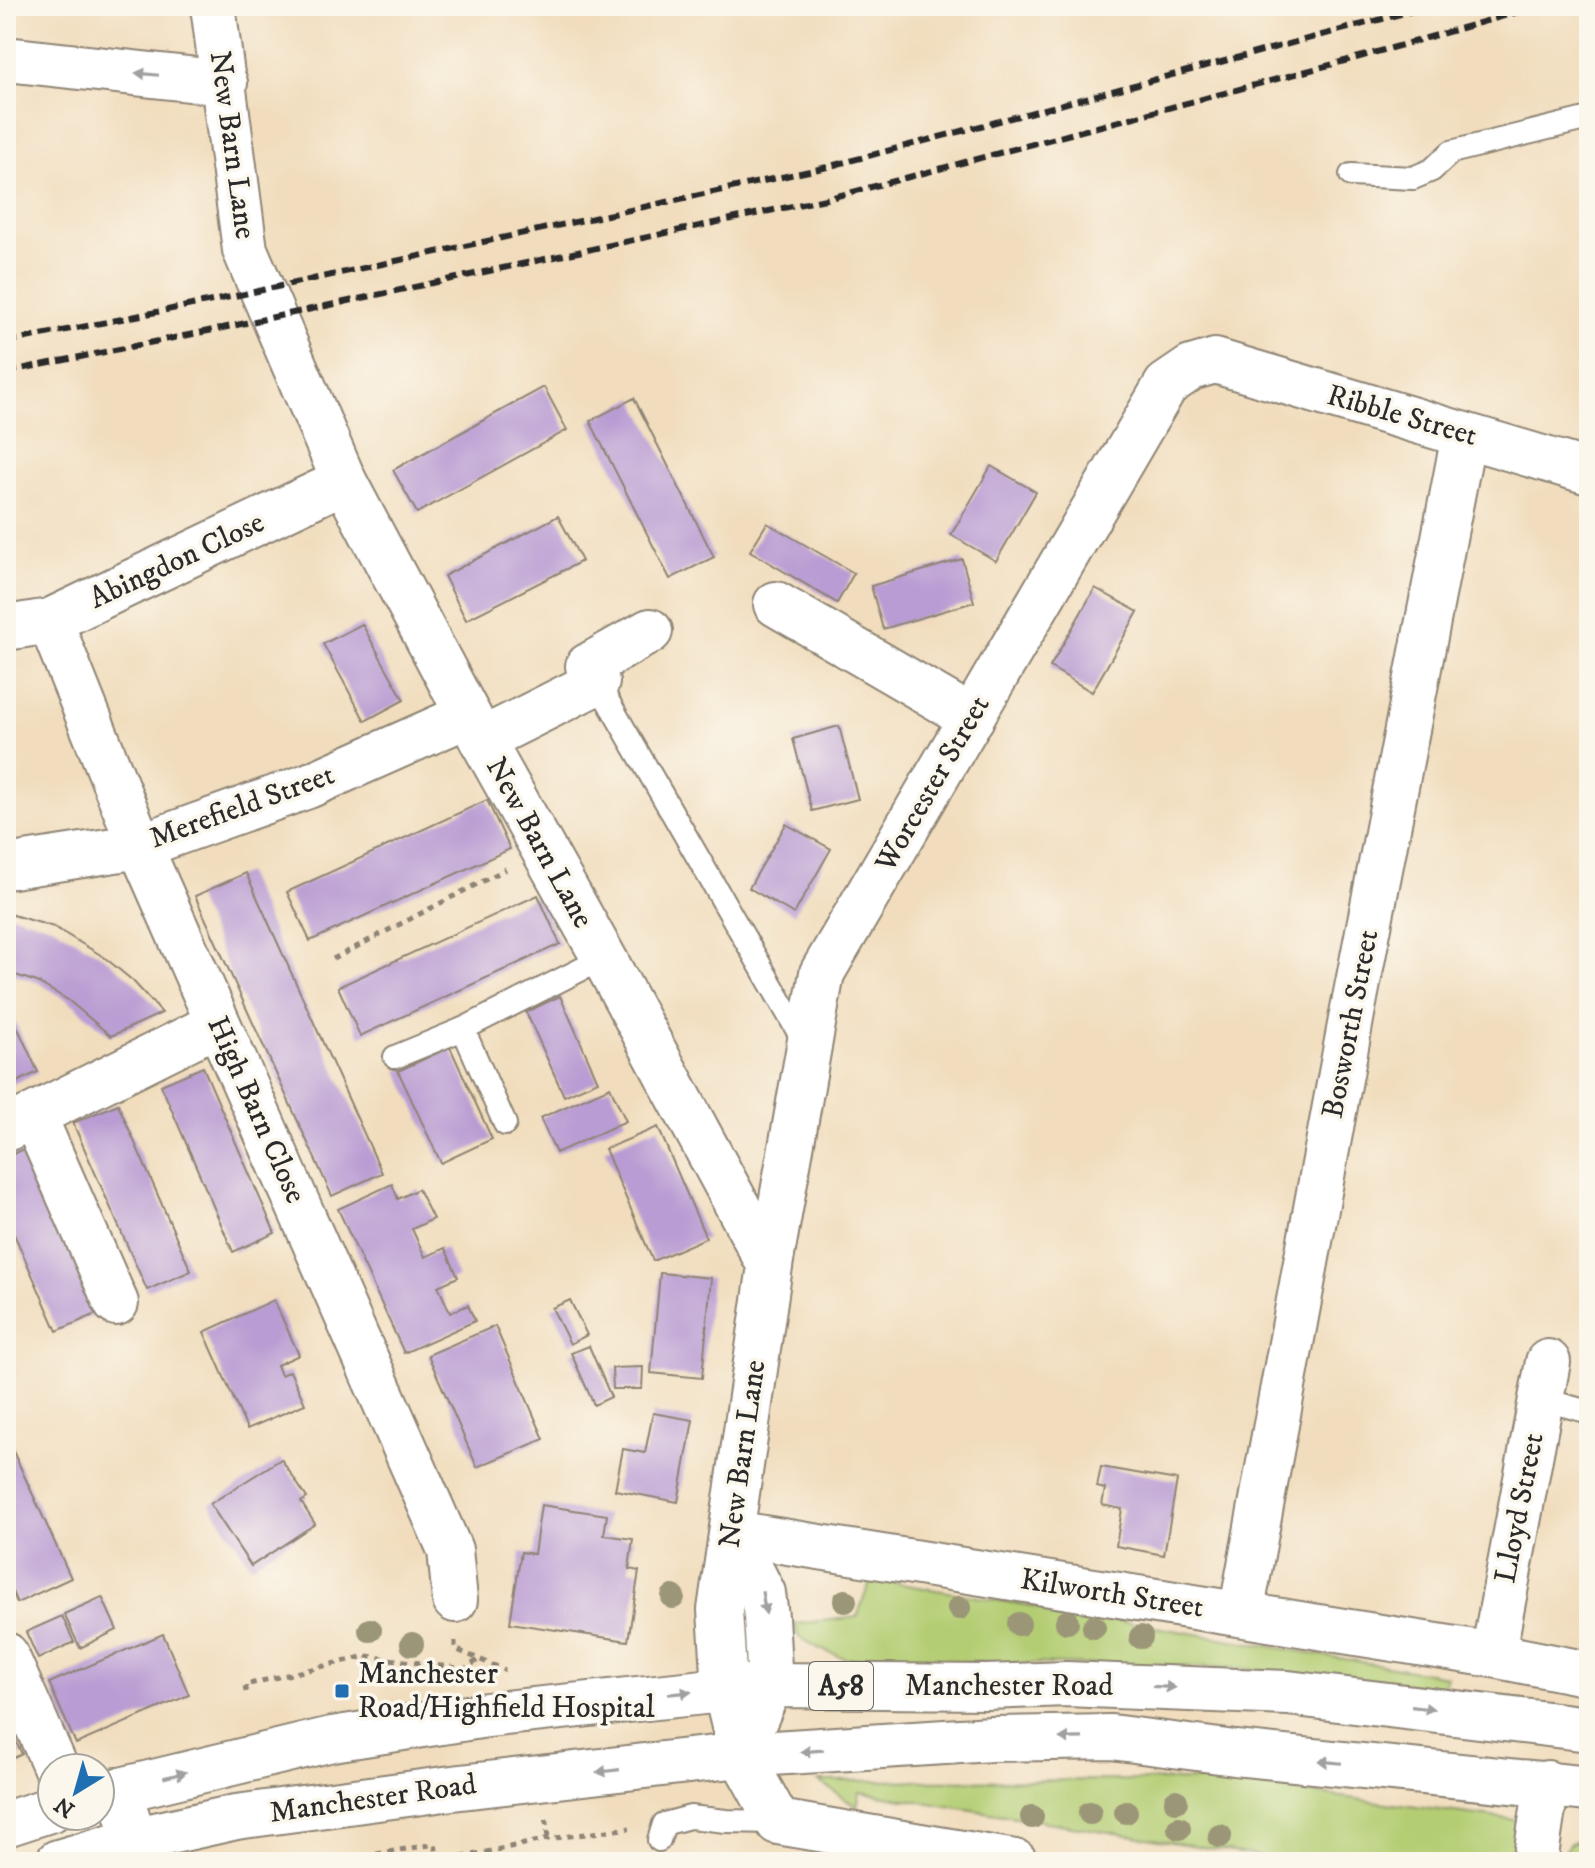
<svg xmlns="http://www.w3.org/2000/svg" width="1595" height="1868" font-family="'IM FELL DW Pica',serif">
<rect width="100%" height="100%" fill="#fbf7ec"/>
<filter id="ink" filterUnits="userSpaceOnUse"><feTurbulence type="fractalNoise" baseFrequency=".0125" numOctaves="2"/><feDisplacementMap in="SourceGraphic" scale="16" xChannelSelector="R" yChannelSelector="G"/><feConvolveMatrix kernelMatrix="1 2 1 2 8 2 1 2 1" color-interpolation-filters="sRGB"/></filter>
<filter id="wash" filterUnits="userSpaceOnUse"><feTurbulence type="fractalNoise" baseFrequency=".006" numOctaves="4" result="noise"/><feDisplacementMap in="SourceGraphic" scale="32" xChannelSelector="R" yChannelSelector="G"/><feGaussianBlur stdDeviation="1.8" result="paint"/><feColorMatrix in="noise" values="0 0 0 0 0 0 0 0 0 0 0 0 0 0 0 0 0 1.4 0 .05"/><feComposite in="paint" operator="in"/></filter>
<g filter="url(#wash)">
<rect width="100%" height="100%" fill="#f1ddbd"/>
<g fill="#b3cd72" stroke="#6f7c4e" stroke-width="2">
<polygon points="871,1579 1404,1669 1447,1676 1443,1689 1238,1668 847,1659 818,1648 798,1636 795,1624 857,1617"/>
<polygon points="1212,1780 1515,1820 1525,1827 1519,1862 1295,1862 860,1792 857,1807 818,1781"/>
<polygon points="1589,1833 1589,1862 1559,1862 1569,1844"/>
</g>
<g id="blocks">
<g fill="#b99cd3">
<polygon points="544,387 567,430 417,513 393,470"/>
<polygon points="634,398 714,557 670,579 590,421"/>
<polygon points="991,466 1036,492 996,561 951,535"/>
<polygon points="558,516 582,561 466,620 444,576"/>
<polygon points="767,523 854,573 837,603 750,551"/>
<polygon points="962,559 974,602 883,629 871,586"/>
<polygon points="1095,588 1138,612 1092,692 1050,667"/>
<polygon points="362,624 404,700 365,721 323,644"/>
<polygon points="839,726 858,799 812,811 793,739"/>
<polygon points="487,800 510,849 310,941 287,892"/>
<polygon points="786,824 831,849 794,914 749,888"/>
<polygon points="246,873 382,1173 332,1196 195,896"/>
<polygon points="538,895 560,944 360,1036 338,987"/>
<polygon points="6,913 54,927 104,957 133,981 162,1013 111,1036 68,1000 37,982 6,972"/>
<polygon points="560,996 598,1081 564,1096 526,1012"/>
<polygon points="15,1022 38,1072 6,1087 6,1026"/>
<polygon points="450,1047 492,1139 441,1163 398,1071"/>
<polygon points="203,1067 275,1233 233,1252 161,1085"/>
<polygon points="610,1087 626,1121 556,1153 540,1118"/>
<polygon points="118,1104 191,1271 147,1290 73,1123"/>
<polygon points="658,1127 706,1238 653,1261 605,1149"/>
<polygon points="29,1147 101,1312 57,1331 6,1216 6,1157"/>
<polygon points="392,1184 398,1199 418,1189 433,1219 412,1229 425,1257 445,1248 458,1277 438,1286 450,1313 468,1305 475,1321 404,1353 338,1209"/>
<polygon points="660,1273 711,1278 702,1378 651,1373"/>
<polygon points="274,1300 299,1355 277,1365 281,1375 290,1371 305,1404 247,1429 204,1332"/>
<polygon points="570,1300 587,1335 570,1344 552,1308"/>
<polygon points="495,1326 544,1439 477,1467 428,1355"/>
<polygon points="589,1346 611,1397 594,1405 571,1353"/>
<polygon points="643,1367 642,1389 613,1389 612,1368"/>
<polygon points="653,1413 693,1420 678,1502 615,1490 623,1449 645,1453"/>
<polygon points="6,1436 71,1578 17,1603 6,1578"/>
<polygon points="281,1459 307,1498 301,1502 315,1524 251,1566 210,1504"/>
<polygon points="1101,1467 1177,1480 1164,1555 1116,1546 1122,1509 1102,1505 1105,1489 1097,1487"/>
<polygon points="541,1505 607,1515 604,1535 633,1539 629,1569 639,1571 628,1641 510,1623 521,1552 534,1554"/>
<polygon points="102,1597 117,1630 80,1648 64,1614"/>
<polygon points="62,1616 74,1642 38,1659 26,1632"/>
<polygon points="163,1634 189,1695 76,1744 49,1683"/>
<polygon points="6,1721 22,1754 6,1762"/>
</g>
</g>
</g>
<g filter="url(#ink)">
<use href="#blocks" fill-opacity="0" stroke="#8e8474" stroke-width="2"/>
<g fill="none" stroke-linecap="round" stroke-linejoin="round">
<defs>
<g id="lane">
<polyline points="1351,175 1413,178 1432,170 1451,152 1589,118"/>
<polyline points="597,682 806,1045"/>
<polyline points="463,1029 505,1124"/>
<polyline points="395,1057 463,1029 604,958"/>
<polyline points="1541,1399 1589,1412"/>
<polyline points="659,1840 664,1824 690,1817 726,1821 778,1822"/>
</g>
<g id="street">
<polyline points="213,6 245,250 344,481 468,715 604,958 770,1266"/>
<polyline points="6,59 225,83"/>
<polyline points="776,604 972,718"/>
<polyline points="50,621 140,846 450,1550 455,1600"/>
<polyline points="6,628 50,621 344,481"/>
<polyline points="482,740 597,682 588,666 650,631"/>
<polyline points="6,867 140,846 308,786 468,715"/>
<polyline points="34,1116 116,1303"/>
<polyline points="6,1129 217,1024"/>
<polyline points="732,1533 1493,1655 1589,1674"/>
<polyline points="732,1533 763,1593 766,1617 770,1685 755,1720"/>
<polyline points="1241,1614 1352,1014 1464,435"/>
<polyline points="6,1655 56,1768"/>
<polyline points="1493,1655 1548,1362"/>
<polyline points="118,1790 143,1862"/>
<polyline points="1015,1862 778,1822 741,1755 725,1689 720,1610 770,1266 822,973 1166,385 1191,368 1215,361 1589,472"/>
<polyline points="1535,1862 1547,1783"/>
</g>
<g id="highway">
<polyline points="100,1795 332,1739 487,1715 770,1685 987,1687 1066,1684 1288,1693 1589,1729"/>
<polyline points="6,1824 52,1809"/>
<polyline points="58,1862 133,1840 236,1817 452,1788 741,1755 992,1739 1111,1737 1235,1753 1589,1789"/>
</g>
</defs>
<use href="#lane" stroke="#8e8474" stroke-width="26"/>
<use href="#street" stroke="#8e8474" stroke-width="48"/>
<use href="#highway" stroke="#8e8474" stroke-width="48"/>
<g stroke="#8e8474" stroke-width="5" stroke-dasharray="6 6" stroke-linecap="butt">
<polyline points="333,959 506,869"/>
<polyline points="455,1641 455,1649 505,1670"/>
<polyline points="246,1692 245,1685 366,1656 465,1669 478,1660"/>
<polyline points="546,1819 548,1839"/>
<polyline points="329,1862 435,1844 438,1862"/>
<polyline points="438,1862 548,1839 630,1828"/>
</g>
<use href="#lane" stroke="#fff" stroke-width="22"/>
<use href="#street" stroke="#fff" stroke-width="44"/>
<use href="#highway" stroke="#fff" stroke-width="44"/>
<g stroke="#2b2b2b" stroke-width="6" stroke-dasharray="12 6" stroke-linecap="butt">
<polyline points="6,342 212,301 823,168 1431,6"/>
<polyline points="6,372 218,329 830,198 1356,58 1539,6"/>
</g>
</g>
<g fill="#9b9678">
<circle cx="673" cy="1597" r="12"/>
<circle cx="845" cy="1601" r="12"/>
<circle cx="959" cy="1608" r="12"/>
<circle cx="1067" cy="1622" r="12"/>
<circle cx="1019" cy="1624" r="12"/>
<circle cx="1094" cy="1627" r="12"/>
<circle cx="370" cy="1630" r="12"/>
<circle cx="1141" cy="1637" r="12"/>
<circle cx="412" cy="1644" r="12"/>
<circle cx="1176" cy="1801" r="12"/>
<circle cx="1126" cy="1812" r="12"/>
<circle cx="1090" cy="1813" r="12"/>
<circle cx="1032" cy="1817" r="12"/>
<circle cx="1179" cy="1828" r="12"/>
<circle cx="1220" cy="1836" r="12"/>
</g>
<defs><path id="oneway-solid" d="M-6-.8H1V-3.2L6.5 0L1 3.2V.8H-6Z" transform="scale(2)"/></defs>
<g fill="#a0a0a0">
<use href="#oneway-solid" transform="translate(147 74) rotate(-174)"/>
<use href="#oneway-solid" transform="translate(764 1603) rotate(80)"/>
<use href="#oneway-solid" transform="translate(1164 1687) rotate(3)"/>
<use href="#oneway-solid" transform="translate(680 1693) rotate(-6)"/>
<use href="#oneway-solid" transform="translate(1423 1708) rotate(7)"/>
<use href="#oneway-solid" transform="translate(1071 1738) rotate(179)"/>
<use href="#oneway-solid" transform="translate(812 1751) rotate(176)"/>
<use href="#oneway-solid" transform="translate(1330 1762) rotate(-174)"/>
<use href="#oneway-solid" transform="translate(608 1771) rotate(173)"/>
<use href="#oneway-solid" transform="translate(175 1775) rotate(-14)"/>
</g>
</g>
<rect fill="#1f6fb2" stroke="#fbf7ec" stroke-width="3" x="334" y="1683" width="16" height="16" rx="4"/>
<g text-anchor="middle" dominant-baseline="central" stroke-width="7" stroke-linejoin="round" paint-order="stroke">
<rect fill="#fbf7ec" stroke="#696865" stroke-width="2" x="809" y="1662" width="64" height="48" rx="6"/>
<g font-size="28" font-weight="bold" fill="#2b2b2b">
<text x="841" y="1686">A58</text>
</g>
<g font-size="30" fill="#2b2b2b" stroke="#fbf7ec">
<text transform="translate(232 145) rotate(82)">New Barn Lane</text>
<text transform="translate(1402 416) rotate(16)">Ribble Street</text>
<text transform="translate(177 561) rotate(-25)">Abingdon Close</text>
<text transform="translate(933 784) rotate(-60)">Worcester Street</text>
<text transform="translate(242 807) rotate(-20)">Merefield Street</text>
<text transform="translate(539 843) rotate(61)">New Barn Lane</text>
<text transform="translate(1351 1024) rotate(-79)">Bosworth Street</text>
<text transform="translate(256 1110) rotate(66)">High Barn Close</text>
<text transform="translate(743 1454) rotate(-82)">New Barn Lane</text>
<text transform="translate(1520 1508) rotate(-79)">Lloyd Street</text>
<text transform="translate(1112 1594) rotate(9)">Kilworth Street</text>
<text x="1009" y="1686">Manchester Road</text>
<text transform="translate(373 1799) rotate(-8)">Manchester Road</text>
</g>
<g font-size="30" fill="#2b2b2b" stroke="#fbf7ec" text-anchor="start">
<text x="358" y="1674">Manchester<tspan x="358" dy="34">Road/Highfield Hospital</tspan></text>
</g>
</g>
<rect width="1595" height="1868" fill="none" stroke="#fbf7ec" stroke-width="32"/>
<g transform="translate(76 1792) rotate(217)"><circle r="38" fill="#fbf7ec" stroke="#a8a59f" stroke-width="2"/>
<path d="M0-6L14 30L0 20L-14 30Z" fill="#1f6fb2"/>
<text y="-12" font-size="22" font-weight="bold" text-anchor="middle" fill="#2b2b2b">N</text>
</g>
</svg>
